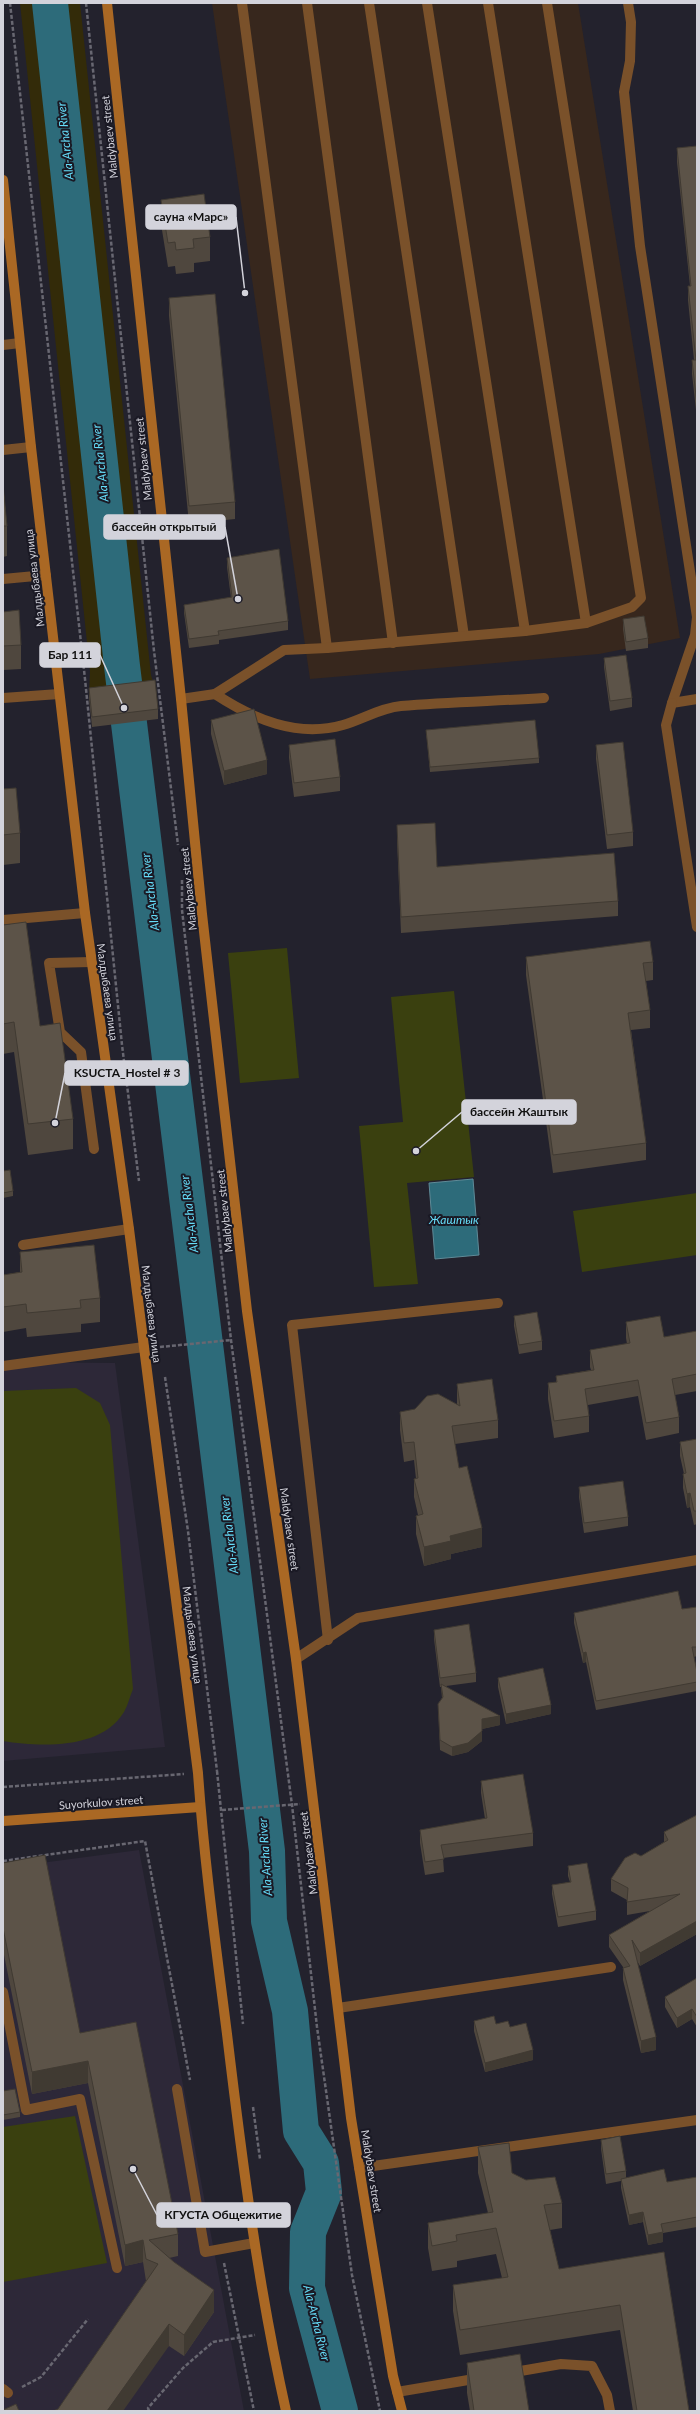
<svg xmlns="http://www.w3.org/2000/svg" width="700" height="2414" font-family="Lato,sans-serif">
<rect width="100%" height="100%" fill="#23222d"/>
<polygon fill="#37271d" points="212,3 578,3 680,638 599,654 310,679"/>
<g fill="#2d2838">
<polygon points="3,1362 115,1363 165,1747 3,1761"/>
<polygon points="139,1850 244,2411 3,2411 3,1868"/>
</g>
<g fill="#3a400f">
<polygon points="287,948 299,1078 240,1083 228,953"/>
<polygon points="454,991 474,1177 407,1183 418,1284 374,1287 359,1126 403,1122 391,997"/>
<polygon points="697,1193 697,1255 582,1272 573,1211"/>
<path d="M76,1388l24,15 10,22 23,264c-3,7 -5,16 -9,23 -23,38 -84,35 -121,29v-350z"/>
<polygon points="75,2116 107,2263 3,2282 3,2127"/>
</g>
<polygon fill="#332b09" points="20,3 80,3 151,675 155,690 89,698 90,671"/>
<polygon fill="#2d6b7a" stroke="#5f8a97" points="473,1179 479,1255 435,1259 429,1183"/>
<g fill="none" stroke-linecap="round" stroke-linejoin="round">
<polyline stroke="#2d6b7a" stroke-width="36" points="50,3 122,666 267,1851 269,1921 290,2011 301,2131 321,2163 324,2192 308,2232 307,2288 340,2411"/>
<g stroke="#686771" stroke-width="2.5" stroke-dasharray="4 2" stroke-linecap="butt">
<polyline points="10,3 85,679 122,1045 139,1181"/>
<polyline points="86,3 154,651 178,845"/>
<polyline points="182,880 182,910 231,1340 292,1805 317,2027 352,2275 380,2411"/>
<polyline points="160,1347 231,1340"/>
<polyline points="165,1377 188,1531 217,1771"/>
<polyline points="217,1771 243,2024"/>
<polyline points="3,1787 184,1774"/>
<polyline points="222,1810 300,1804"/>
<polyline points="3,1861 145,1841 190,2080"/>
<polyline points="253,2107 260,2159"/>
<polyline points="224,2263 254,2411"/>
<polyline points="22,2387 41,2377 88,2319"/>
<polyline points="149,2411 148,2408 183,2368 213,2342 255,2335"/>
</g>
<g stroke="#7a512a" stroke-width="10">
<polyline points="242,3 327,648"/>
<polyline points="307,3 393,643"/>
<polyline points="369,3 464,636"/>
<polyline points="427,3 525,631"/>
<polyline points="488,3 586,623"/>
<polyline points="3,450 31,447"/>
<polyline points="3,579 46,575"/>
<path d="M215,694c38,25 82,44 128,31 20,-6 37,-17 58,-19 47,-4 95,-5 143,-8"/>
<polyline points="3,698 59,694"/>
<polyline points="181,699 215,694 284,650 327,648 525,631 586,623 632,607 641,598 547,3"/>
<polyline points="3,920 85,913"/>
<polyline points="91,962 49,963 60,1032 81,1052 94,1149"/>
<polyline points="23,1245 129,1229"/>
<polyline points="3,1366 144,1347"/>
<polyline points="328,1640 292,1325 498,1303"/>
<polyline points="3,1992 26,2110 80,2099 117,2268"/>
<polyline points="338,2008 611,1967"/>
<polyline points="177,2089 205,2252 254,2243"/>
<polyline points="359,2168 697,2120"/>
<polyline points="509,2373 561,2364 592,2366 607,2395 610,2411"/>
<polyline points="3,2389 8,2393"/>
<polyline points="397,2392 480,2378"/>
</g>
<g stroke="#7a512a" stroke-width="10">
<polyline points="628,3 631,22 630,61 624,92 640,246 697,617 695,635 672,703 697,699"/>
<polyline points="3,345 20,343"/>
<polyline points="672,703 666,725 697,927"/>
<polyline points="296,1659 358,1618 697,1560"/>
</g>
<g stroke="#aa6824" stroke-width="10">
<polyline points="107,3 181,699 202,914 247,1311 296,1659 351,2118 393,2376 402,2411"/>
<path d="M3,180l28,267 54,466 44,316 69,544c6,87 18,174 29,261 15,126 31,252 59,377"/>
<polyline points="3,1821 200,1807"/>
</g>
</g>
<g fill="#4f473e">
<polygon points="697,146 697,419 692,374 692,360 694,360 688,300 688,286 690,286 677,162 677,148"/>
<polygon points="161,200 210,237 210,261 194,263 194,272 176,274 175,266 168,267 161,224"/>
<polygon points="169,298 235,502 235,519 189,524 169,316"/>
<polygon points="3,484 7,526 7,556 3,557"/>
<polygon points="227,558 288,621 288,630 219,640 219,644 189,648 184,613 184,605 231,598 227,567"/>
<polygon points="3,612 21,645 21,669 3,670"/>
<polygon points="623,619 648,638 648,648 626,651 623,629"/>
<polygon points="604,658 632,698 632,707 610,711 604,667"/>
<polygon points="89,688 158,709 158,719 92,727 89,698"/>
<polygon points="211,720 267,774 224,785 211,734"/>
<polygon points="426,730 539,758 539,763 430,772"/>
<polygon points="289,745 340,777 340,791 294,797 289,758"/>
<polygon points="596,745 633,832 633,846 607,849 596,759"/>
<polygon points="3,789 20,833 20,863 3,865"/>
<polygon points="397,825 437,867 618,901 618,916 401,933 397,840"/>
<polygon points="3,925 73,1119 73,1149 28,1155 14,1052 3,1054"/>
<polygon points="526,957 653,962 653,980 646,981 650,1010 650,1028 631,1030 646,1143 646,1160 553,1173 526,975"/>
<polygon points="3,1171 13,1191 13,1196 3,1198"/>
<polygon points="20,1252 100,1298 100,1322 81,1324 81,1332 27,1337 26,1328 3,1332 3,1275 20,1272"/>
<polygon points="514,1316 542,1341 542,1350 519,1354 514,1326"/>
<polygon points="626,1322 664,1337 697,1331 697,1391 675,1395 679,1417 679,1433 646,1440 638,1396 588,1405 589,1416 589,1432 554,1438 548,1399 548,1383 556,1382 556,1376 591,1370 590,1367 590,1350 627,1344 626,1338"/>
<polygon points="457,1384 498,1420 498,1438 455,1444 459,1468 482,1547 451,1554 451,1559 424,1566 416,1534 416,1516 418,1515 414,1497 414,1479 416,1479 414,1460 404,1462 400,1430 400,1412 457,1404"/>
<polygon points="697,1439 697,1524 694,1525 690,1507 687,1508 683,1488 683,1474 684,1474 680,1456 680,1442"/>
<polygon points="579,1487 628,1517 628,1526 584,1533 579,1497"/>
<polygon points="697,1607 697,1656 694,1657 697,1672 697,1691 596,1710 586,1662 583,1663 574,1623 574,1613 682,1609"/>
<polygon points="434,1630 476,1673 476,1682 446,1686 500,1725 482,1729 482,1741 468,1752 452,1756 440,1750 438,1704 442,1698 441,1687 440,1687 434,1639"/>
<polygon points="498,1678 551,1714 506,1724 498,1687"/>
<polygon points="481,1781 533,1833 533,1846 443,1858 444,1872 425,1875 420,1843 420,1830 485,1819 481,1793"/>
<polygon points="697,1815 697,1934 640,1966 637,1961 656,2050 641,2053 623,1980 623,1967 609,1947 609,1935 650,1911 627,1915 627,1900 611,1891 611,1879 641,1856 664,1842 664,1832"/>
<polygon points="3,1863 80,2033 178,2234 178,2256 169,2258 214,2312 184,2356 169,2346 58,2409 146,2281 143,2262 125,2266 88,2083 32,2094 3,1950"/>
<polygon points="568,1866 596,1911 596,1920 558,1927 552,1894 552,1885 570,1882 568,1876"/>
<polygon points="697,1978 697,2027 692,2019 677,2028 665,2007 665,1997"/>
<polygon points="474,2021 510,2027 533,2060 485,2072 474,2031"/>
<polygon points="3,2091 20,2112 20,2117 3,2120"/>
<polygon points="601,2140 626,2171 626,2178 667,2182 697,2177 697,2227 663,2233 663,2242 648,2245 643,2222 629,2225 621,2188 621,2181 606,2184 601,2149"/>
<polygon points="478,2147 512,2173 562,2203 562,2228 550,2230 559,2269 664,2252 689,2411 633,2411 620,2330 460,2355 453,2311 453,2285 502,2278 496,2254 457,2261 457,2267 432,2271 428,2248 428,2223 488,2213 478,2173"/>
<polygon points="467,2363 529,2411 470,2411 467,2393"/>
</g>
<g fill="#403a32">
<polygon points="267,760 267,774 224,785 224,771"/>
<polygon points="690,1493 690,1507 687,1508 687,1494"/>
<polygon points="482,1528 482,1547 451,1554 451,1559 424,1566 424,1547 450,1536"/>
<polygon points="586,1652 586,1662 583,1663 583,1653"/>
<polygon points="551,1705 551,1714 506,1724 506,1714"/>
<polygon points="500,1716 500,1725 482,1729 482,1719"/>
<polygon points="482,1731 482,1741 468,1752 452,1756 452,1747"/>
<polygon points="697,1921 697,1934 640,1966 640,1953"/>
<polygon points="692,2009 692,2019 677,2028 677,2018"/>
<polygon points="656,2037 656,2050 641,2053 641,2041"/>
<polygon points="533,2050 533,2060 485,2072 485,2063"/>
<polygon points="88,2061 88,2083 32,2094 32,2072"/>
<polygon points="643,2212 643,2222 629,2225 629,2215"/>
<polygon points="663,2232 663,2242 648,2245 648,2235"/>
<polygon points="143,2240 143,2262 125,2266 125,2245"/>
<polygon points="214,2290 214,2312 184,2356 184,2335"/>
<polygon points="169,2324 169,2346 123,2411 107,2411"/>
</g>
<g fill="#5c5348" stroke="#403a32">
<polygon points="697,146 697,405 692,360 696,360 688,286 691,286 677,148"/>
<polygon points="204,194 210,237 193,239 194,248 176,250 175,242 168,243 161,200"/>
<polygon points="215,294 235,502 189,506 169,298"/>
<polygon points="3,484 7,526 3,526"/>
<polygon points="279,549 288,621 218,631 219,635 189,639 184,605 232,597 227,558"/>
<polygon points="19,610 21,645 3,646 3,612"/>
<polygon points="644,616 648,638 626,642 623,619"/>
<polygon points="626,655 632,698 610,701 604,658"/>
<polygon points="155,680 158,709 92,717 89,688"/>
<polygon points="254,709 267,760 224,771 211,720"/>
<polygon points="535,720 539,758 430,767 426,730"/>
<polygon points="335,739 340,777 294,783 289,745"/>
<polygon points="623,742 633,832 607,835 596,745"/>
<polygon points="16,788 20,833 3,835 3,789"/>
<polygon points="435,823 437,867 614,853 618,901 401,917 397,825"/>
<polygon points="26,922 40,1026 60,1023 73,1119 28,1124 14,1022 3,1024 3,925"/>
<polygon points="650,941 653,962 643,963 650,1010 628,1013 646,1143 553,1155 526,957"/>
<polygon points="10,1170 13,1191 3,1193 3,1171"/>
<polygon points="94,1245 100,1298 80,1300 81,1308 27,1313 26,1304 3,1307 3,1275 22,1272 20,1252"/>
<polygon points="537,1312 542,1341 519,1345 514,1316"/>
<polygon points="660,1316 664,1337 697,1331 697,1374 672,1379 679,1417 646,1423 638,1380 585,1389 589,1416 554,1421 548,1383 557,1382 556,1376 594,1370 590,1350 630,1343 626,1322"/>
<polygon points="492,1379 498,1420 452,1426 459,1468 467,1466 482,1528 450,1536 451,1541 424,1547 416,1516 423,1514 414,1479 418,1478 414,1442 404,1443 400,1412 415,1409 427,1396 438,1394 460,1406 457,1384"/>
<polygon points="697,1439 697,1511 694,1511 690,1493 687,1494 683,1474 686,1473 680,1442"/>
<polygon points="623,1481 628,1517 584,1523 579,1487"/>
<polygon points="678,1591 682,1609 697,1607 697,1647 692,1647 697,1672 697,1682 596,1701 586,1652 583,1653 574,1613"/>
<polygon points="469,1624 476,1673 440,1678 434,1630"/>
<polygon points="543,1668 551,1705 506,1714 498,1678"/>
<polygon points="441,1684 500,1716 482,1719 482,1731 468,1743 452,1747 440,1740 438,1704 443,1697"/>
<polygon points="523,1774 533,1833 441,1845 444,1859 425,1862 420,1830 487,1818 481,1781"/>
<polygon points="697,1815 697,1921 640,1953 632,1940 656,2037 641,2041 623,1968 630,1966 609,1935 680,1894 627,1902 628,1888 611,1879 625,1858 635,1853 641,1856 668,1840 664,1832"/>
<polygon points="45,1855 80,2033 136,2022 178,2234 149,2240 174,2262 214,2290 184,2335 169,2324 107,2411 53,2411 58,2409 158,2264 146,2259 143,2240 125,2245 88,2061 32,2072 3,1928 3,1863"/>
<polygon points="587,1863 596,1911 558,1917 552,1885 571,1882 568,1866"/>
<polygon points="697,1978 697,2017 692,2009 677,2018 665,1997"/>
<polygon points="494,2016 496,2024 508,2021 510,2027 526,2023 533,2050 485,2063 474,2021"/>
<polygon points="15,2089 20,2112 3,2115 3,2091"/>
<polygon points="620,2136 626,2171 606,2174 601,2140"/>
<polygon points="509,2143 512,2173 526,2180 555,2177 562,2203 544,2205 559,2269 664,2252 689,2411 637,2411 620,2305 460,2330 453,2285 508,2277 496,2228 456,2235 457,2241 432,2246 428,2223 493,2212 478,2147"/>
<polygon points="664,2169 667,2182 697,2177 697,2217 661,2224 663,2232 648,2235 643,2212 629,2215 621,2179"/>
<polygon points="520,2354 529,2411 474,2411 467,2363"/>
<polygon points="16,2404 19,2411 3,2411 3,2410"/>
</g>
<g text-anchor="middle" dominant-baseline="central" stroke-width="4" stroke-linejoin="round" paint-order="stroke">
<g font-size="11" fill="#d3d3db" stroke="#1a1924">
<text transform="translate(109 137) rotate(-96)">Maldybaev street</text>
<text transform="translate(143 459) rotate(-96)">Maldybaev street</text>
<text transform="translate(34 578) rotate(-97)">Малдыбаева улица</text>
<text transform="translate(188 889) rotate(-96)">Maldybaev street</text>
<text transform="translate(108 992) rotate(82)">Малдыбаева улица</text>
<text transform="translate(224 1211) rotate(-96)">Maldybaev street</text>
<text transform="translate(152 1314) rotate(83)">Малдыбаева улица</text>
<text transform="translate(290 1529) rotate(82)">Maldybaev street</text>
<text transform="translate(193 1635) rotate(83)">Малдыбаева улица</text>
<text transform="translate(101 1802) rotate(-4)">Suyorkulov street</text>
<text transform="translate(308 1853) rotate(-97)">Maldybaev street</text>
<text transform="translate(372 2171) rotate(81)">Maldybaev street</text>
</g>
<g font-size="12" font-style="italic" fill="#65dcf8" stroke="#1a1924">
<text transform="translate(65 141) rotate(-96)">Ala-Archa River</text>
<text transform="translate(100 463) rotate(-96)">Ala-Archa River</text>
<text transform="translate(150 892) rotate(-97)">Ala-Archa River</text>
<text transform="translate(189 1214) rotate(-97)">Ala-Archa River</text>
<text x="454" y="1219">Жаштык</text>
<text transform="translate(229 1535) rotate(-97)">Ala-Archa River</text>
<text transform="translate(265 1857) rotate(-94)">Ala-Archa River</text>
<text transform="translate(317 2323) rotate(76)">Ala-Archa River</text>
</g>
</g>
<path fill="none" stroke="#d3d3db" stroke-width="1.5" d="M245 293L236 217M238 599L225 527M124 708L100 655M55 1123L65 1073M416 1151L462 1112M133 2169L157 2215"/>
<g fill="#d3d3db" stroke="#1a1924" stroke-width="1.5">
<circle cx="245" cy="293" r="4"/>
<circle cx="238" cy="599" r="4"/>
<circle cx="124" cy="708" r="4"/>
<circle cx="55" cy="1123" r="4"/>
<circle cx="416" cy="1151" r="4"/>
<circle cx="133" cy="2169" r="4"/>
</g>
<g fill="#d3d3db" stroke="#d3d3db" stroke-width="1.5">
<rect x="146" y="205" width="90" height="24" rx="4"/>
<rect x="104" y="515" width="121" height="24" rx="4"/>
<rect x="40" y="643" width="60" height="24" rx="4"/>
<rect x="65" y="1061" width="123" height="24" rx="4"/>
<rect x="462" y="1100" width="114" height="24" rx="4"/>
<rect x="157" y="2203" width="133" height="24" rx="4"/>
</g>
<g font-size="12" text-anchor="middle" font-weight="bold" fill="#111">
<text x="191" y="221">сауна «Марс»</text>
<text x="164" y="531">бассейн открытый</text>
<text x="70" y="659">Бар 111</text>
<text x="127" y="1077">KSUCTA_Hostel # 3</text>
<text x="519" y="1116">бассейн Жаштык</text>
<text x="223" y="2219">КГУСТА Общежитие</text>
</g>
<rect width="700" height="2414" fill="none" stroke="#d3d3db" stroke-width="8"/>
</svg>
